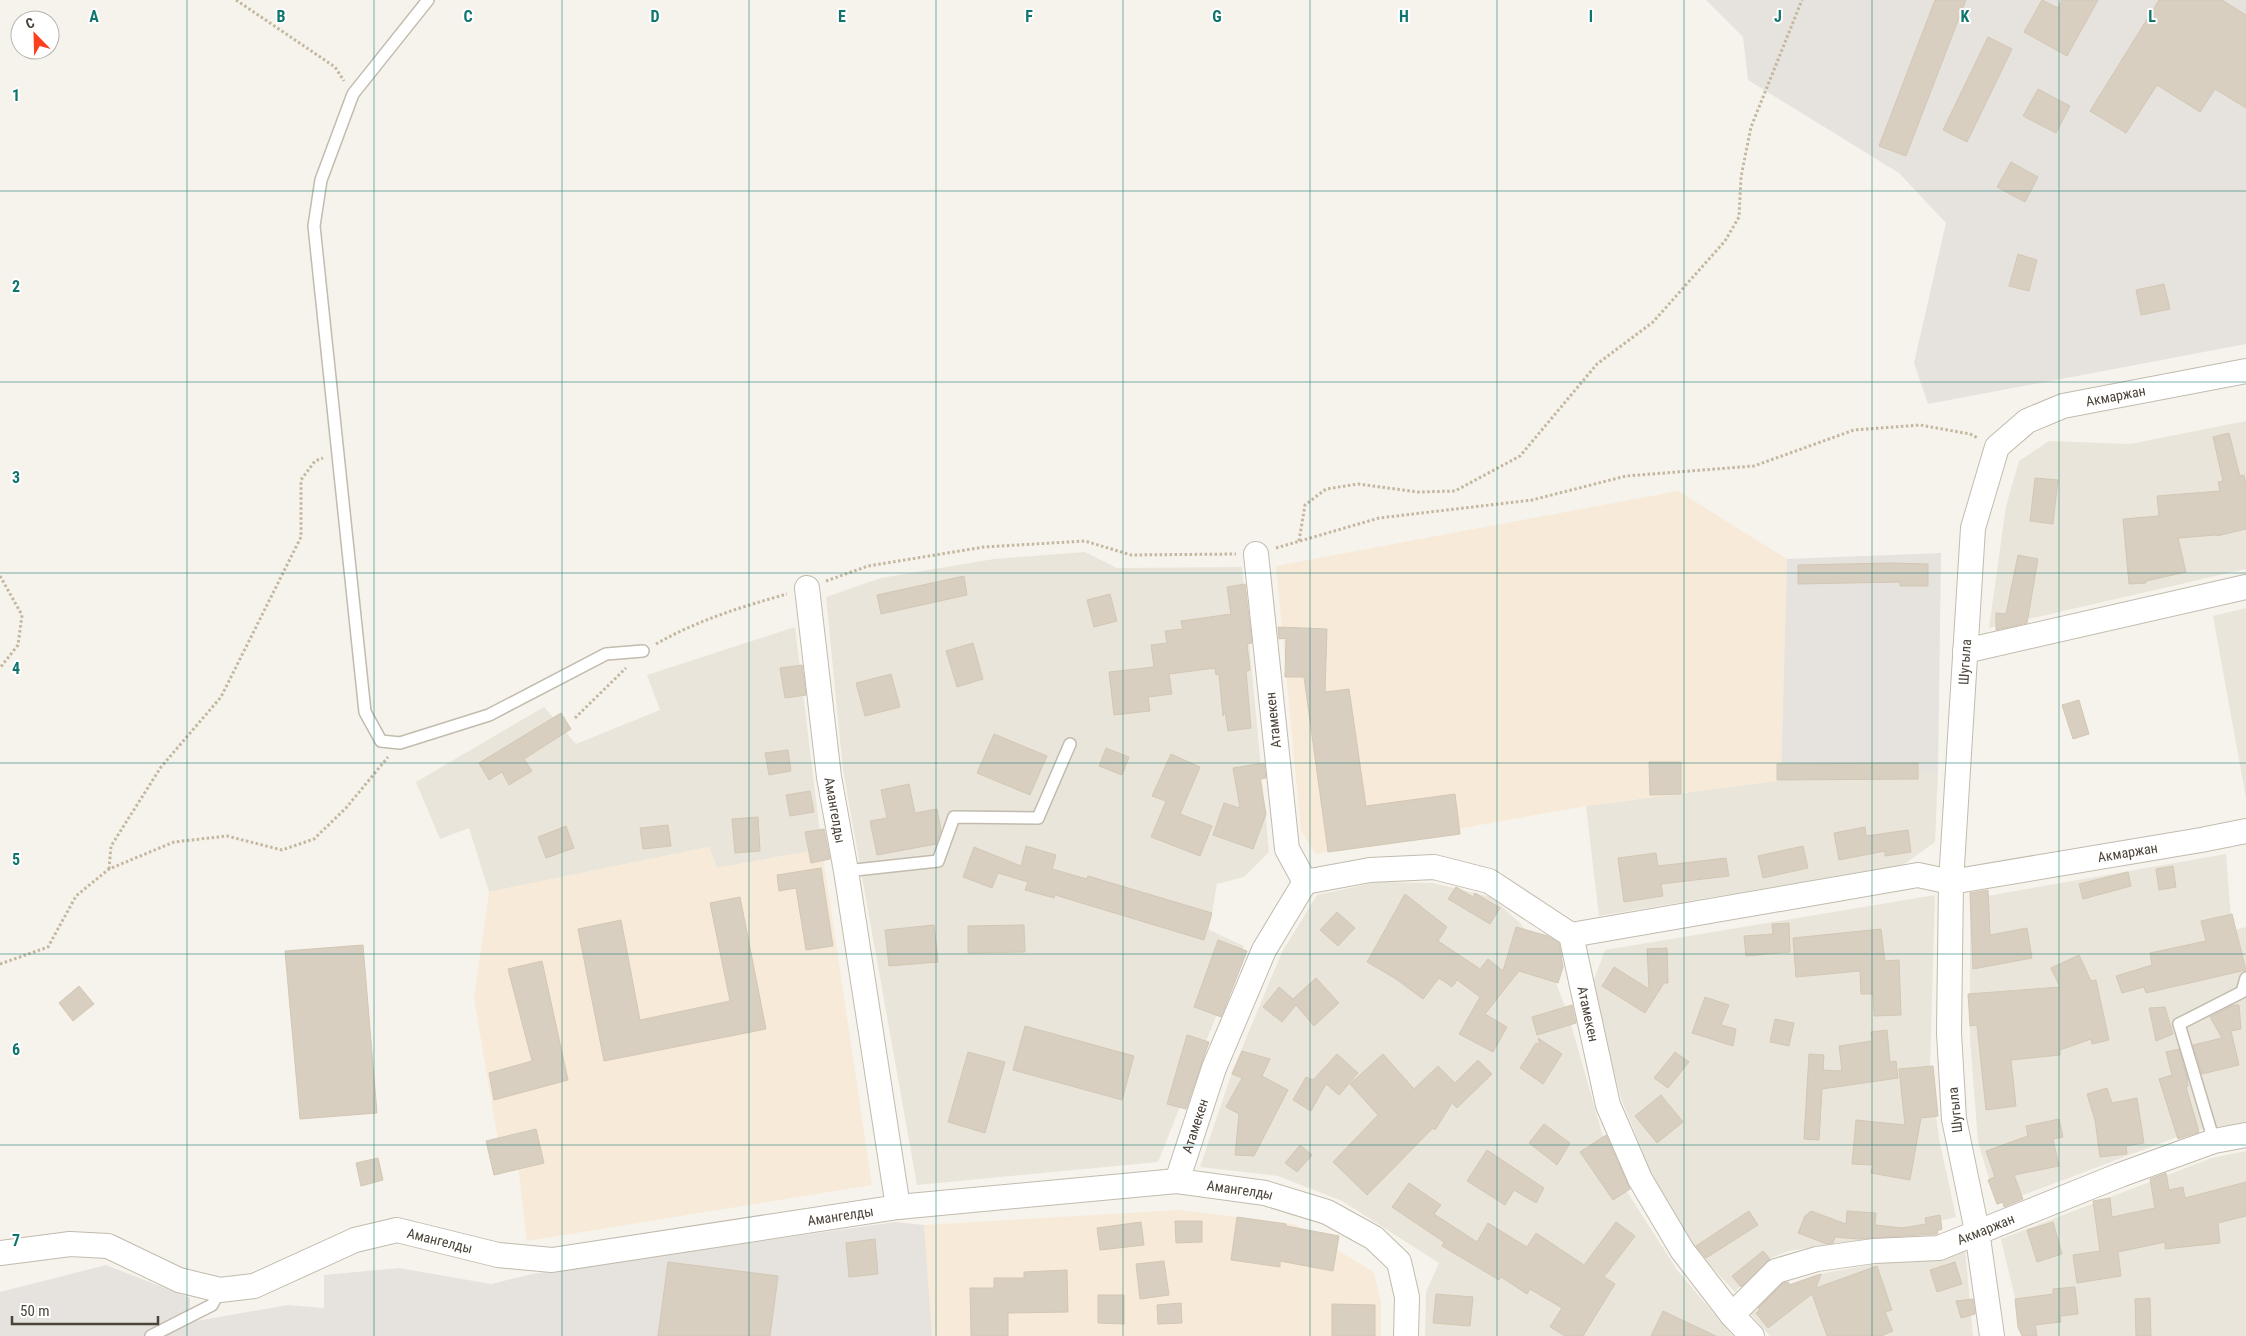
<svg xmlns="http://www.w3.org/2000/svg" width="2246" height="1336" font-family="'Roboto Condensed',sans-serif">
<rect width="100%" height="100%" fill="#f6f3ec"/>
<g fill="#eae5da">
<polygon points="2246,421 2246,569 1989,628 2006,506 2019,461 2049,441 2130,444"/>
<polygon points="1085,552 1117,568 1242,567 1269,852 1244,877 1217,884 1209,930 1244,946 1158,1162 917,1185 843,770 826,597 881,578 994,559"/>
<polygon points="2246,608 2246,798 2213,616"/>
<polygon points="795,627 822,849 717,868 709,847 489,892 469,828 440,839 416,782 544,707 576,744 660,710 647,675"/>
<polygon points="1938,773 1935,842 1903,865 1599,916 1586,806 1781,780"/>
<polygon points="2226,854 2232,931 2246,927 2246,1122 2193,1131 1997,1205 1978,1142 1970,1039 1970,899"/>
<polygon points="1378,882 1433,883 1491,897 1520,923 1544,952 1568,1014 1602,1133 1622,1184 1677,1270 1733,1336 1425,1336 1426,1292 1439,1263 1342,1201 1278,1176 1200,1167 1232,1072 1282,952 1317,895"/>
<polygon points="1935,895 1930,1068 1939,1138 1956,1217 1869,1239 1788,1251 1761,1262 1735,1292 1694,1248 1656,1185 1622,1101 1591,988 1605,950"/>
<polygon points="2246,1151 2246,1336 2024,1336 2001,1239 2212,1158"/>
<polygon points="1965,1248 1973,1336 1770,1336 1751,1314 1784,1286 1814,1275"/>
</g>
<g fill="#f7ead8">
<polygon points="1678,491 1787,559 1781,780 1586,806 1316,854 1301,831 1276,566"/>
<polygon points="709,847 717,868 822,849 872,1185 527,1241 517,1157 501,1158 474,998 489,892"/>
<polygon points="1180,1210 1294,1224 1374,1272 1381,1303 1381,1336 932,1336 924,1225"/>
</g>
<g fill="#e6e2dd">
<polygon points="1706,0 2246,0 2246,344 1928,404 1914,363 1946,223 1899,173 1748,80 1743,37"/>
<polygon points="1941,553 1938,773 1781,780 1787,559"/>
<polygon points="895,1222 924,1225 932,1336 0,1336 0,1292 106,1265 190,1298 190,1322 288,1305 324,1308 324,1275 399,1268 491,1284 532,1274"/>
</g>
<g fill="#d8cfc1" stroke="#d3c7b4">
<polygon points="1935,0 1966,0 1906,156 1879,146"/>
<polygon points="2042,0 2058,8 2062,0 2098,0 2067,56 2024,32"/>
<polygon points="2159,0 2222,0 2246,15 2246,108 2215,89 2200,112 2157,85 2126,133 2090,111"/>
<polygon points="1988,37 2012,49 1967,142 1943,130"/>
<polygon points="2038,89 2070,106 2056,133 2023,116"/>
<polygon points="2011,162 2038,177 2025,202 1997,187"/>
<polygon points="2018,254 2037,260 2029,291 2009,286"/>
<polygon points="2164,284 2170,309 2141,315 2136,290"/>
<polygon points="2229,433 2240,476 2244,475 2246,485 2246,529 2217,536 2216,535 2178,538 2186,572 2146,581 2146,583 2129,584 2123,519 2159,516 2157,496 2220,491 2218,482 2223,481 2213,437"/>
<polygon points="2035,478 2058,480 2053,524 2030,521"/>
<polygon points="2018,555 2038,559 2027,623 1996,630 1996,613 2006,614"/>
<polygon points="1890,563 1928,564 1928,586 1900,586 1900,582 1798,584 1798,565"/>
<polygon points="964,576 967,595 881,614 877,595"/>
<polygon points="1245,584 1252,643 1247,644 1250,670 1246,671 1251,728 1228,731 1225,711 1223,716 1219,674 1216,675 1215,668 1169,674 1172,694 1148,697 1150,711 1114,715 1109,672 1154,667 1151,645 1167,643 1165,631 1183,629 1181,621 1231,614 1227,587"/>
<polygon points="1110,594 1117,621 1094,627 1087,600"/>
<polygon points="1278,627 1327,629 1325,692 1349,689 1366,806 1455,794 1460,834 1328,852 1304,677 1285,677 1286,638 1279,639"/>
<polygon points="973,643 983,679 957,687 946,651"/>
<polygon points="802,665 806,695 785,698 780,668"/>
<polygon points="891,674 900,707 865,716 856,683"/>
<polygon points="2079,700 2089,734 2073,739 2062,705"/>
<polygon points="561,713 571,729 524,759 532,771 509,785 502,772 489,780 479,763"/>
<polygon points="994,734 1047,756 1030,795 977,773"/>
<polygon points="1106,748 1129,757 1122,775 1099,766"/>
<polygon points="788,750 791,771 769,775 765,753"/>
<polygon points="1171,754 1200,767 1180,814 1212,826 1200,856 1151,837 1166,801 1152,796"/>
<polygon points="1649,762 1681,762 1681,794 1650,795"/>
<polygon points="1264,763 1266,778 1260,779 1266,814 1253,849 1213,835 1224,803 1240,808 1233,768"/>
<polygon points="1918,763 1918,779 1777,780 1777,764"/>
<polygon points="909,784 915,813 937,809 941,830 936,844 877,855 870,821 887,818 881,790"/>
<polygon points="810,791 814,812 790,816 786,795"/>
<polygon points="758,817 760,851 735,853 732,819"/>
<polygon points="668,825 671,846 643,849 640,828"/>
<polygon points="566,826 574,848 546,858 538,837"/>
<polygon points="1865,827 1866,836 1908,830 1911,852 1885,856 1885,851 1839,860 1834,833"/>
<polygon points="824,829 830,859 811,863 805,832"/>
<polygon points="1026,846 1056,855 1052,869 1087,879 1088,876 1212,913 1204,940 1055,895 1054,898 1025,890 1028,882 998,873 992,888 963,877 974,847 1021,866"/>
<polygon points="1803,846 1808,868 1763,878 1758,856"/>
<polygon points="1656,853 1658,866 1726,858 1729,876 1661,884 1663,896 1624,902 1618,858"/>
<polygon points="2173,866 2176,887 2159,890 2156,869"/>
<polygon points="821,868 833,946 806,950 796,888 779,891 777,875"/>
<polygon points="2128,872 2131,886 2083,899 2079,884"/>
<polygon points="1456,887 1473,897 1475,893 1500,908 1490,924 1448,899"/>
<polygon points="1988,890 1990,935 2027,928 2032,958 1973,969 1970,893"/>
<polygon points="1405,894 1447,927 1438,941 1480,969 1488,959 1503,971 1516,927 1548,936 1559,943 1563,967 1558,983 1519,971 1485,1014 1507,1027 1493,1052 1459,1034 1480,997 1457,980 1452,987 1439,978 1423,999 1396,979 1367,962"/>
<polygon points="740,897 766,1029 604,1061 578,929 621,920 640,1020 730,1001 710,903"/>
<polygon points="1337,912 1355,928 1338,946 1320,930"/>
<polygon points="2232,914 2246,970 2146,993 2144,987 2122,993 2116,976 2152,965 2150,953 2206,941 2201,921"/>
<polygon points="1789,923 1790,952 1746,956 1744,936 1773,934 1772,924"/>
<polygon points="934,925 938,962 889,966 885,930"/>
<polygon points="1024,925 1025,952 968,953 968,926"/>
<polygon points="1881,929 1885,961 1899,960 1901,1015 1874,1016 1873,994 1861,994 1860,971 1796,977 1793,938"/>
<polygon points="1218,940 1247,951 1221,1017 1194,1007"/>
<polygon points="363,945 377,1113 300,1119 285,951"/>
<polygon points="1667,948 1668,983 1664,983 1645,1013 1602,986 1614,967 1649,989 1647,949"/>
<polygon points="2079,955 2091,981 2096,980 2109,1040 2092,1044 2091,1039 2060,1050 2060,1055 2011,1060 2016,1106 1986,1110 1977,1025 1970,1026 1968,994 2060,987 2051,968"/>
<polygon points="542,961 568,1080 494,1100 489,1073 532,1061 508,969"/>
<polygon points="1316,978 1339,1003 1314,1026 1296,1005 1282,1022 1263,1007 1279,987 1293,999"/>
<polygon points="79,986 94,1004 73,1021 59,1003"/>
<polygon points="1705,997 1729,1005 1721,1025 1736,1029 1733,1046 1692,1033"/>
<polygon points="1572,1005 1576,1023 1537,1035 1532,1017"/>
<polygon points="2233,1005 2239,1005 2241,1029 2231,1031 2239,1065 2202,1074 2193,1045 2222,1038 2210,1017"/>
<polygon points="2165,1007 2173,1034 2156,1041 2149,1008"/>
<polygon points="1775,1019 1794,1023 1789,1046 1770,1042"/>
<polygon points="1025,1026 1134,1056 1122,1100 1013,1070"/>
<polygon points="1887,1030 1890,1062 1896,1061 1898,1078 1822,1089 1819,1140 1804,1139 1809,1054 1824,1055 1823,1070 1842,1071 1839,1046 1872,1041 1871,1032"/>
<polygon points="1187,1035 1209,1042 1186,1109 1167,1104"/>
<polygon points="1538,1038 1562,1054 1543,1084 1520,1068 1536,1043 1540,1045"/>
<polygon points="2179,1049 2187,1077 2188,1086 2186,1087 2199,1132 2178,1139 2159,1079 2172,1075 2166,1052"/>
<polygon points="1242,1051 1270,1059 1262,1076 1288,1090 1254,1156 1235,1155 1239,1114 1226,1107 1242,1078 1232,1074"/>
<polygon points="968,1052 1005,1062 985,1133 948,1122"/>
<polygon points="1675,1052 1689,1062 1668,1088 1654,1078"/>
<polygon points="1337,1054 1358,1073 1339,1095 1326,1084 1311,1111 1293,1100 1306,1077 1313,1080"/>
<polygon points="1383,1054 1414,1089 1438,1066 1455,1083 1478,1060 1492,1074 1457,1108 1452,1103 1435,1130 1433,1128 1367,1195 1333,1162 1378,1115 1350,1084"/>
<polygon points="1933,1066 1938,1116 1921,1118 1910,1180 1871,1173 1873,1165 1852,1164 1856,1120 1905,1125 1899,1069"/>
<polygon points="2107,1088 2112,1103 2137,1098 2144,1143 2126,1146 2127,1154 2100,1157 2095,1120 2087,1094"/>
<polygon points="1661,1095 1683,1122 1657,1143 1635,1116"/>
<polygon points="2059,1119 2063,1137 2053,1139 2059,1166 2014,1175 2023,1199 2004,1207 2003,1202 1997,1204 1988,1180 1995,1177 1986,1151 2028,1136 2026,1126"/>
<polygon points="1544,1124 1570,1143 1557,1165 1529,1143"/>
<polygon points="536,1129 544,1163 494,1175 486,1141"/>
<polygon points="1606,1135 1630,1189 1613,1200 1580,1152"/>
<polygon points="1300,1145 1312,1155 1297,1172 1285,1163"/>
<polygon points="1487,1150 1544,1188 1536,1203 1514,1190 1505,1205 1467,1181"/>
<polygon points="378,1158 383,1180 361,1186 356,1163"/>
<polygon points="2166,1173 2169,1190 2183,1187 2185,1198 2246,1182 2246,1216 2218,1223 2220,1243 2165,1249 2165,1242 2118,1252 2121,1276 2077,1283 2073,1255 2100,1251 2093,1201 2110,1198 2112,1217 2155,1208 2150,1179"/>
<polygon points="1409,1183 1441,1205 1434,1214 1477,1242 1488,1223 1527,1247 1536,1233 1584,1265 1616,1222 1635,1236 1604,1277 1615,1284 1583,1336 1565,1336 1550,1327 1562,1308 1530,1289 1527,1294 1501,1277 1499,1280 1442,1246 1444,1242 1392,1207"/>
<polygon points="1749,1211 1758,1225 1706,1258 1696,1246"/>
<polygon points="1811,1211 1846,1224 1847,1211 1876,1213 1875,1225 1902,1228 1926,1224 1925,1218 1940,1215 1942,1229 1937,1231 1938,1234 1936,1234 1858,1239 1835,1237 1833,1243 1827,1244 1798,1233 1805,1216"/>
<polygon points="1237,1217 1286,1224 1286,1226 1339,1236 1333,1271 1280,1261 1280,1267 1231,1260"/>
<polygon points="1175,1221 1202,1221 1202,1242 1176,1243"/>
<polygon points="1141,1222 1144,1245 1100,1250 1097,1228"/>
<polygon points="2053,1222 2062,1254 2037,1262 2027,1230"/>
<polygon points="875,1239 878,1274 849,1277 846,1243"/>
<polygon points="1763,1251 1770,1259 1741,1287 1732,1276"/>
<polygon points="1164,1261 1169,1295 1140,1299 1136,1264"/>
<polygon points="668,1262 778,1276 770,1336 658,1336"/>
<polygon points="1955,1262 1962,1284 1937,1292 1930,1270"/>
<polygon points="1877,1266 1892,1310 1885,1312 1893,1331 1881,1336 1827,1336 1812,1294 1768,1328 1756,1313 1760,1310 1758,1308 1783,1283 1788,1282 1790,1285 1821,1274 1816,1288"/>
<polygon points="1067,1270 1068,1312 1008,1313 1008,1336 971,1336 970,1288 994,1288 994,1278 1024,1278 1024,1272"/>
<polygon points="2075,1287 2078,1314 2060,1316 2061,1322 2035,1325 2037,1336 2022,1336 2018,1327 2015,1299 2053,1294 2053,1289"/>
<polygon points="1436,1294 1473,1297 1470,1326 1433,1323"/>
<polygon points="1098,1295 1124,1295 1124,1324 1098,1323"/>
<polygon points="2150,1298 2151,1336 2136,1336 2135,1299"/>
<polygon points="1973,1299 1975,1314 1961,1318 1956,1301"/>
<polygon points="1181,1303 1182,1323 1158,1324 1157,1305"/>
<polygon points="1332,1304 1375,1305 1375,1336 1332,1336"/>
<polygon points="1663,1311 1716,1336 1651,1336"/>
</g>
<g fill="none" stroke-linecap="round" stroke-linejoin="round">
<defs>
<g id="lane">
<polyline points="428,0 353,94 321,180 314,226 365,712 381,741 400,743 489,715 606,654 643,651"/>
<polyline points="846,871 938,861 954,817 1038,818 1070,744"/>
<polyline points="2214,1141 2179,1024 2242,992 2246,978"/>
<polyline points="151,1336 212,1305 220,1290"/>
</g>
<g id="street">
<path id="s1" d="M807,588l22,189 17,94 52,336"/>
<polyline points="1965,651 2246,587"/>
<path id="s2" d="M1305,882l65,-12 64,-3 55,14 82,54 37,170 32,74 42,71 50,65 20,21"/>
<path id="s3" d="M1571,935l347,-60 33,7 250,-42 45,-9"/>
<path id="s4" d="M1177,1181l37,-113 50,-118 41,-68 -18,-33 -31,-295"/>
<path id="s5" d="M0,1253l70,-9 38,2 71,34 41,10 34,-4 101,-46 42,-10 101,25 54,5 346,-53 279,-26 88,12 62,19 47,26 25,24 8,35 -1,39"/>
<path id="s6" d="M1732,1315l44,-44 41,-12 57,-8 65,-3 181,-73 94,-34 32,-6"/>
<path id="s7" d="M1992,1336l-15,-105 -23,-112 -5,-86 2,-151 22,-354 24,-81 30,-26 36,-15 183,-35"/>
</g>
</defs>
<use href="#lane" stroke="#c2bbae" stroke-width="14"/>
<use href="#street" stroke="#c2bbae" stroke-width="26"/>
<g stroke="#c4b79f" stroke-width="3" stroke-dasharray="2.5 2.5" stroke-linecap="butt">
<polyline points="236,0 335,67 344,81"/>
<polyline points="1299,541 1305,505 1326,489 1358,484 1418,492 1455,491 1520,456 1597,364 1653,322 1725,241 1739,217 1741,177 1751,127 1802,0"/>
<polyline points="1276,548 1379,518 1532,500 1626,476 1754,466 1854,430 1920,425 1970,434 1978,438"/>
<polyline points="0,576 22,615 18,645 0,668"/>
<polyline points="826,581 868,566 984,547 1085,541 1131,555 1236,554"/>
<path d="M656,644c42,-24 85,-37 131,-50"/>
<polyline points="575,718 626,668"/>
<polyline points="109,869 111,846 161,767 221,697 301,537 301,480 315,461 323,458"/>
<polyline points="0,964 48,947 76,896 109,869 174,842 227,836 282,850 314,839 346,808 388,757"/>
</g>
<use href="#lane" stroke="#fff" stroke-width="11"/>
<use href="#street" stroke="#fff" stroke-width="24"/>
</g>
<path fill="none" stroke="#0f766e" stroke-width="1" stroke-opacity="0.55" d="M187,0v1336M374,0v1336M562,0v1336M749,0v1336M936,0v1336M1123,0v1336M1310,0v1336M1497,0v1336M1684,0v1336M1872,0v1336M2059,0v1336M0,191h2246M0,382h2246M0,573h2246M0,763h2246M0,954h2246M0,1145h2246"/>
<g text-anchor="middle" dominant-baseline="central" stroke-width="4" stroke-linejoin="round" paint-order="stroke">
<g font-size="14" fill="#4b4439" stroke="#fff">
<text stroke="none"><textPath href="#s7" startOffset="1029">Акмаржан</textPath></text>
<text stroke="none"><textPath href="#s7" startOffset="678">Шугыла</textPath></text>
<text transform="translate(1273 720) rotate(-96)">Атамекен</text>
<text stroke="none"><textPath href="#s1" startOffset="224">Амангелды</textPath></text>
<text stroke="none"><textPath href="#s3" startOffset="565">Акмаржан</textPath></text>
<text stroke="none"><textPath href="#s2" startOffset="366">Атамекен</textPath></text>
<text transform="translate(1955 1110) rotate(-96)">Шугыла</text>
<text stroke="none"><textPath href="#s4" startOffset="58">Атамекен</textPath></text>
<text stroke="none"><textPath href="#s5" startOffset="1270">Амангелды</textPath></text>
<text stroke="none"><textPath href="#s5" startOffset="868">Амангелды</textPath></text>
<text stroke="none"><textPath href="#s6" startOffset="278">Акмаржан</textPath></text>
<text stroke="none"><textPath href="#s5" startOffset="462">Амангелды</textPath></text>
</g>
</g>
<g font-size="16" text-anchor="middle" font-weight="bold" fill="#0f766e" stroke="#fff" stroke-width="4" stroke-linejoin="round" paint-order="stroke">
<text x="94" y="22">A</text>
<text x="281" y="22">B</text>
<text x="468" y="22">C</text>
<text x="655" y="22">D</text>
<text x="842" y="22">E</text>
<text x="1029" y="22">F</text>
<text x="1217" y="22">G</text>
<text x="1404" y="22">H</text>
<text x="1591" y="22">I</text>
<text x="1778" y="22">J</text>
<text x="1965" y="22">K</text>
<text x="2152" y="22">L</text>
<text x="16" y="101">1</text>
<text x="16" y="292">2</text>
<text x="16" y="483">3</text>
<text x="16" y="674">4</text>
<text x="16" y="865">5</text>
<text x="16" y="1055">6</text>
<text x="16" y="1246">7</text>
</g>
<g transform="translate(35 35) rotate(337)"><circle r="24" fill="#ffffff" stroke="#b7b4b0"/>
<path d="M0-4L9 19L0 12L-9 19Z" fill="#fc3f1d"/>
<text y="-8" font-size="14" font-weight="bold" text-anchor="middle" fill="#4b4439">С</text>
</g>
<path d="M12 1316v8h146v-8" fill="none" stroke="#4b4439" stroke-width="2.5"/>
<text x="20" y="1316" font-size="15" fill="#4b4439" stroke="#ffffff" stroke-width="4" paint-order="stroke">50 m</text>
</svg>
